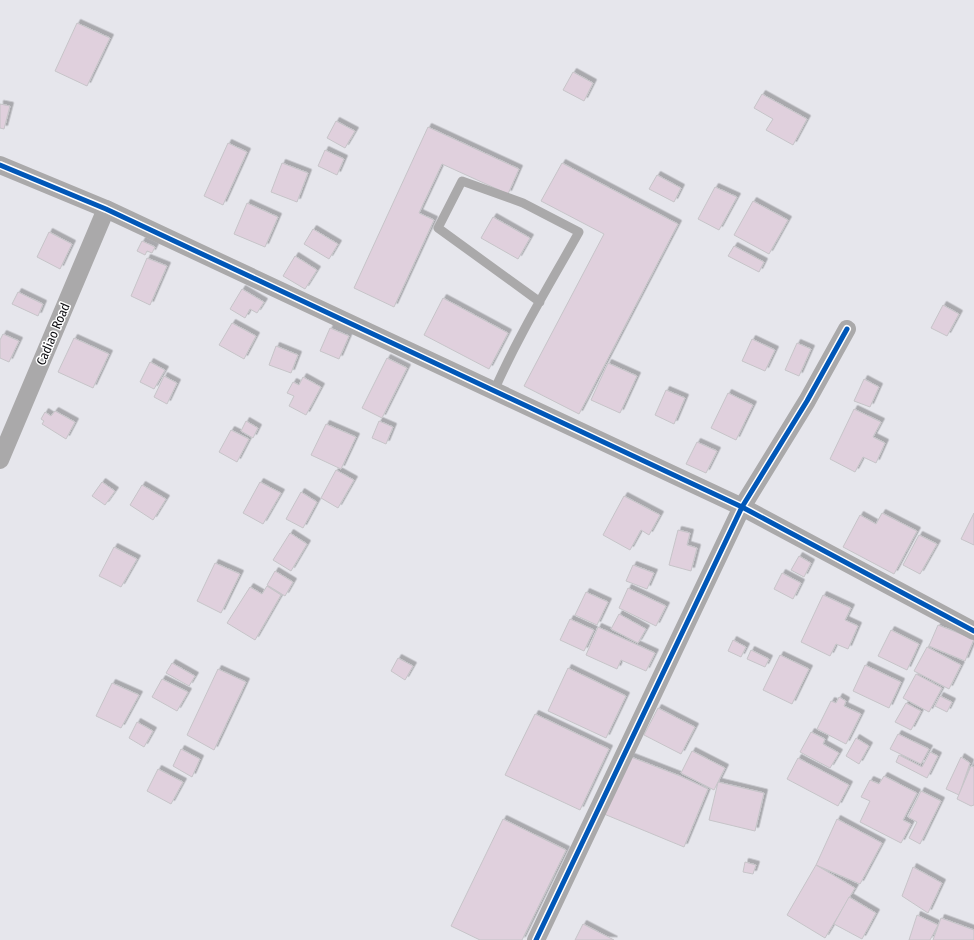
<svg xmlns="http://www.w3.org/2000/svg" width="974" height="940" font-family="'Fira Sans Condensed',sans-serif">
<defs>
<filter id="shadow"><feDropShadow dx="3.5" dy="-3.5" stdDeviation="0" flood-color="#0004"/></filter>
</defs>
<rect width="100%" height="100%" fill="#e6e6ec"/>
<g fill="#e0d0dd" stroke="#c6c4c8" filter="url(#shadow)">
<polygon points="77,23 110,38 87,86 55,71"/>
<polygon points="573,72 593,83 584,101 563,90"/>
<polygon points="762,94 807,119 793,145 766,130 773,119 754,108"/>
<polygon points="0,104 10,106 4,129 0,128"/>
<polygon points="336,121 355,131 345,148 327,138"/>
<polygon points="428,127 519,169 508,194 442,164 419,213 434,220 394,307 354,288"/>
<polygon points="228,143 247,152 223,205 204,196"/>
<polygon points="325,150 344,159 337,175 318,166"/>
<polygon points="282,163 308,173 297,202 271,192"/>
<polygon points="562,163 678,224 579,414 524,386 604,234 541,201"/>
<polygon points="657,175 681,188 674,202 649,189"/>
<polygon points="715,187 737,197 719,230 698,219"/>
<polygon points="753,201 788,220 769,254 734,235"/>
<polygon points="247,203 278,217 265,247 234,234"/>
<polygon points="493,217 530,238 518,259 481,238"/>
<polygon points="313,229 338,244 329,259 304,244"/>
<polygon points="49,232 72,244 60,269 37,257"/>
<polygon points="142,241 155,247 152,253 147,251 145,255 137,251"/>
<polygon points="734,246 764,262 759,272 728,256"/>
<polygon points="295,256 317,270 305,289 283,276"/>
<polygon points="147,258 167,266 150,305 131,296"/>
<polygon points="242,289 264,302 257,313 250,309 245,318 230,309"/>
<polygon points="18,292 43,304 38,316 12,304"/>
<polygon points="443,298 508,333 489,369 424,335"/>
<polygon points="943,305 959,314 947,336 931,328"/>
<polygon points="232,323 256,336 244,359 219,345"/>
<polygon points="330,328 349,336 339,359 320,351"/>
<polygon points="3,334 19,341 9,362 0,358 0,340"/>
<polygon points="74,338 109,354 93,388 58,372"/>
<polygon points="752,339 775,350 765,371 742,361"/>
<polygon points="797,343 811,349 799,376 785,370"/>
<polygon points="276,346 298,355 291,373 269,365"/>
<polygon points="387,358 407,368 382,418 362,408"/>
<polygon points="150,362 165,370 154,389 140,382"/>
<polygon points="608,363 637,376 620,413 591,400"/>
<polygon points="164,376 177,383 167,404 154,397"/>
<polygon points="303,377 321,387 306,415 289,406 294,396 287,393 293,382 299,385"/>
<polygon points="864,379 879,387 870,407 854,401"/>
<polygon points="666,390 685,398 674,424 655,415"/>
<polygon points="728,393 753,405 736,440 711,428"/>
<polygon points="854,409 881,422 873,437 885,443 876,463 863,457 855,472 830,459"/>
<polygon points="55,411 75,422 66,439 42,424 44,421 41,419 45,412 51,416"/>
<polygon points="246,421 258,428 253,438 241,431"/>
<polygon points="379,421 393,427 386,444 372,438"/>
<polygon points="326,424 356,437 341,469 311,455"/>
<polygon points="231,430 249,439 237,462 219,452"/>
<polygon points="697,442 717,451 706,473 686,464"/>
<polygon points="336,470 354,480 338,508 321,498"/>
<polygon points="102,482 115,491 105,505 92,496"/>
<polygon points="260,482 281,493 263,524 243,513"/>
<polygon points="142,485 166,499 153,520 130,505"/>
<polygon points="301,492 317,502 303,528 286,519"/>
<polygon points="624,496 660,515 649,535 641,530 630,550 603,535"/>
<polygon points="882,513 917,531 894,574 843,547 860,515 876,524"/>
<polygon points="974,513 974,545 961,539"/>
<polygon points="678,530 690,533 687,545 697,548 691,571 669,565"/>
<polygon points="290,533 307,544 291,571 273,560"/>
<polygon points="919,535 937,544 920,574 903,565"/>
<polygon points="114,547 137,559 121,587 99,576"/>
<polygon points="799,556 811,563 804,577 791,570"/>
<polygon points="215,563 240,574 221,613 197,601"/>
<polygon points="633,565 654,573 647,589 626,581"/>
<polygon points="275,571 293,582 285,596 267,585"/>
<polygon points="782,573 801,583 793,599 774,589"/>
<polygon points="267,586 281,595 255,640 227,623 250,587 262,594"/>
<polygon points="628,588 666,606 656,626 619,608"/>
<polygon points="586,592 608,602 597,625 575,615"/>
<polygon points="823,595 851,608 845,620 858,626 848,649 836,644 830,656 801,642"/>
<polygon points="619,614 646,629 638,643 611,629"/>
<polygon points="570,619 594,630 584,651 560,640"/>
<polygon points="938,625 974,639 965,661 929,646"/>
<polygon points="598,627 655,653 646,671 621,660 617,669 586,655"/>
<polygon points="891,630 919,644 907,670 878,656"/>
<polygon points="733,640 746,647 741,657 728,651"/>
<polygon points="927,647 961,665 949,689 914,671"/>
<polygon points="751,650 769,659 765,667 747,659"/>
<polygon points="780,655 809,669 792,704 763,690"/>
<polygon points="398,658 413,666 405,680 391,671"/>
<polygon points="172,663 195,676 189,686 166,673"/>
<polygon points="865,665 901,682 889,708 853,691"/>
<polygon points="568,668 626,696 606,738 548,711"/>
<polygon points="218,669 246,682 214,750 187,735"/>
<polygon points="916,674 942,688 929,712 903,698"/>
<polygon points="162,679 188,692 177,711 152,697"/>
<polygon points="112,683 139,695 121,728 96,716"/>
<polygon points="940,696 952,702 947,712 935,706"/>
<polygon points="839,697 846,701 844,706 861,714 846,744 817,729 831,701 836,703"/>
<polygon points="906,703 921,711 911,730 895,722"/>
<polygon points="658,708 695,727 681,754 644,735"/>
<polygon points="535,714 609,749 580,810 505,775"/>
<polygon points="137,722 153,731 144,747 129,738"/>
<polygon points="811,732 825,739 823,744 839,753 830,768 800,752"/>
<polygon points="898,734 929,749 921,764 890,749"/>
<polygon points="856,738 869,746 859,764 846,756"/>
<polygon points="181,749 200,759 192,777 173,766"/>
<polygon points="692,751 725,768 714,790 681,773"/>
<polygon points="930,752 938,756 927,778 896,762 899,755 922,767"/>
<polygon points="631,757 680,776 708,789 684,847 604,814"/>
<polygon points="961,757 970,763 959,795 946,789"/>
<polygon points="798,758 849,785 838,806 787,779"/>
<polygon points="971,766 974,767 974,805 971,806 957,799"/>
<polygon points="158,769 183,782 171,804 147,791"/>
<polygon points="884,776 917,793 903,820 911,824 901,843 860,822 870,801 861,797 870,780 879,784"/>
<polygon points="718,782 764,793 755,831 709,820"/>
<polygon points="921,791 941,801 920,844 909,838 917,822 908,817"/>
<polygon points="503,819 566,850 522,940 480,940 451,926"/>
<polygon points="837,819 882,843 860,884 816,865"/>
<polygon points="745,862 756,865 753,874 743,872"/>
<polygon points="816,865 855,888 825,938 787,915"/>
<polygon points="913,867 942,883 928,913 902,896"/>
<polygon points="849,897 876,913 862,939 834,924"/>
<polygon points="917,915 938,925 930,940 909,940"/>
<polygon points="941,918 974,930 974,940 933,940"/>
<polygon points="583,924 614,940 575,940"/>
</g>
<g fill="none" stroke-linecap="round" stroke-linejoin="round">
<path stroke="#aaa9aa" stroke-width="9" d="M494,391c24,-55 56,-107 85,-159l-56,-29 -61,-22 -24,47 102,74"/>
<g stroke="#aaa9aa" stroke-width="18">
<polyline points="0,165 106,209 742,507 974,631"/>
<polyline points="0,460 106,209"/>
<polyline points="536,940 742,507 807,401 847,329"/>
</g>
<defs>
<g id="cycleway">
<polyline points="0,165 106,209 742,507 974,631"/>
<polyline points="536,940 742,507 807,401 847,329"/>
</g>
</defs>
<use href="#cycleway" stroke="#fff" stroke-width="8"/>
<use href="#cycleway" stroke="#0057b8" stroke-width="5"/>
</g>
<g text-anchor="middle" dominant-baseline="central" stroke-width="3" stroke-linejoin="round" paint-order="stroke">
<g font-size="13" fill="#0e0e12" stroke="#fff">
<text transform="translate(53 334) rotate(-67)">Cadiao Road</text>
</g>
</g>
</svg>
